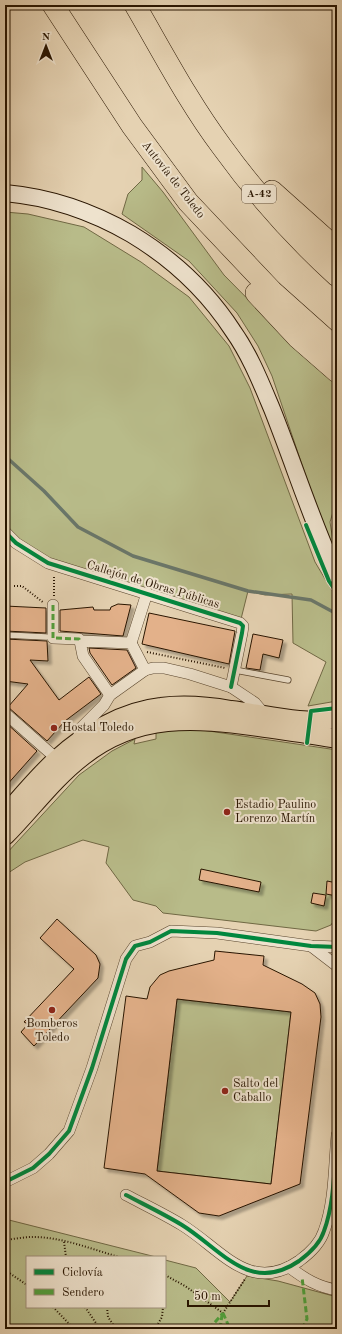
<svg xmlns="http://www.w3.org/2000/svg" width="342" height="1334" font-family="'Old Standard TT',serif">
<defs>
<filter id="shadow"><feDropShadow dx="3.5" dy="3.5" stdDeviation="1" flood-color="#0004"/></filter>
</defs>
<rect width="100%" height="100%" fill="#e5d2b2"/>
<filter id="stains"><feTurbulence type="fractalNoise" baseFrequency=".005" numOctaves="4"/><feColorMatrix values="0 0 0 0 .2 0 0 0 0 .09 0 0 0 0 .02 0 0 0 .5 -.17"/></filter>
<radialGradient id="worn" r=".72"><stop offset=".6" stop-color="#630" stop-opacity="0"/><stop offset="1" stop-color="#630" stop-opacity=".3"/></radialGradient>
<g fill="#b8bb89" stroke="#706844">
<polygon points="142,167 163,192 224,275 302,354 337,382 337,499 330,522 335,554 318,512 272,376 258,346 237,313 189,261 122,214 128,194 142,180"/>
<polygon points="5,212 28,214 84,227 141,262 189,297 229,346 250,388 315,562 337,599 337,701 308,706 326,662 293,643 292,594 265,595 248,591 240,623 48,563 5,532"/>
<polygon points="156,729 202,730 337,750 337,915 331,925 316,931 163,913 156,906 133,900 106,863 109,847 83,840 25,862 5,875 5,855 79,775 112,751 135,739 134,744 156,739"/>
<polygon points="177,999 291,1012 271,1184 157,1171"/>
<polygon points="5,1219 156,1257 27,1257 27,1307 165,1307 165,1260 196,1268 230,1302 247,1276 278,1281 337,1297 337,1329 5,1329"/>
</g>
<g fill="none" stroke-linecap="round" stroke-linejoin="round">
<polyline stroke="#6a7669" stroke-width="3.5" points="5,456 44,491 78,527 133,556 248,591 311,600 337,614"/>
</g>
<g fill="#e3b18a" stroke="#291500" fill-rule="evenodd" filter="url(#shadow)">
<polygon points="118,604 131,605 123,636 60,631 60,610 93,607 94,610 110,610 111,607"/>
<polygon points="5,606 46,608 46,633 5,631"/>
<polygon points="149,613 235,631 229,664 142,644"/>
<polygon points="253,634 283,640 279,658 263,654 260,670 246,668"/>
<polygon points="5,639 47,641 48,661 30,660 59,700 89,677 101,694 65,721 47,741 8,707 28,684 5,681"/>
<polygon points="89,648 127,650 136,668 112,685 90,653"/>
<polygon points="5,722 37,751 5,787"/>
<polygon points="201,869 261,882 259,892 199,880"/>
<polygon points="327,881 337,883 337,896 326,894"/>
<polygon points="313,893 326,895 324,906 311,903"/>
<polygon points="57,919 96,955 100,964 98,978 34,1046 21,1032 28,1024 24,1022 74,969 40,938"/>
<path d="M215,951l49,5 -1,9 39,19 13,9 5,11 1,13 -21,167 -81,32 -20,-3 -54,-39 -41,-6 22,-172 21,3 3,-12 10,-12 9,-4 45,-11zM177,999l114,13 -20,172 -114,-13z"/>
</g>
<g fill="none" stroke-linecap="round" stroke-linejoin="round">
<defs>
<g id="lane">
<polyline points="5,635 46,637"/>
<polyline points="235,670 288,680"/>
</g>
<g id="street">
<polyline points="5,532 16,543 48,563 240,623 243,626 242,633 231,687"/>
<polyline points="53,605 53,638 79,639 80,641"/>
<polyline points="131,643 147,593"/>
<polyline points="110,695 83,656 80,641 131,643 145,670"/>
<polyline points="5,713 57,759"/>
<polyline points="77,742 81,728 104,705 110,695 145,670 153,668 164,668 190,674 231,687 255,703 265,715"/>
<polyline points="311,946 337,966"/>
<polyline points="5,1182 33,1168 49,1154 69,1131 92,1068 126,959 135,946 150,942 171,931 217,933 311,946 337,947"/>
<path d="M126,1195c19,10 38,19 56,30 39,24 68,70 117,36 11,-8 21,-17 25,-30 11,-30 10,-65 13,-96"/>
<path d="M289,1267c16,12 29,20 48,23"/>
</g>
<path id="secondary" d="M5,193c44,4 88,19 126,41 40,24 76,57 102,97 17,24 28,52 39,78 22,55 40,113 65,167"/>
<g id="primary">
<path d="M5,815c17,-19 33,-39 52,-56 27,-25 66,-48 104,-52 23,-3 47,-1 70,3 34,4 72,15 106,9"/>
<path d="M5,836c26,-26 48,-57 78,-80 55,-43 111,-38 176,-29 26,4 52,7 78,12"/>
</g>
<g id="highway">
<polyline points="53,5 132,126 188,202 272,291 337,349"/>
<path d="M135,5c28,48 54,98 87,142 34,47 72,90 115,129"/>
<polyline points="272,191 337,249"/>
<polyline points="256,293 298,338 337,372"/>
</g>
</defs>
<use href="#lane" stroke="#58442c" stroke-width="7"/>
<use href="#street" stroke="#58442c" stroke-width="12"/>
<use href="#secondary" stroke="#291500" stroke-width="18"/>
<use href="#primary" stroke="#291500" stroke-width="20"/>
<use href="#highway" stroke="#291500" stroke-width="22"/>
<g stroke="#291500" stroke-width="2" stroke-dasharray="1 2" stroke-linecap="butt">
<polyline points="5,580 6,580"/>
<polyline points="14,586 22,586 44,603"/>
<polyline points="54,596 54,576"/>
<polyline points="147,652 225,668"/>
<path d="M5,1240c9,-1 19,-3 28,-3 29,0 58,12 86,20"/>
<polyline points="64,1242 66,1257"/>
<polyline points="5,1270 27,1285"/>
<polyline points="165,1275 185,1286 223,1313 245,1279"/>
<polyline points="53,1307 74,1329"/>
<polyline points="85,1307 100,1329"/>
<polyline points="107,1307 108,1317 116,1329"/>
<polyline points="155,1329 162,1317 163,1307"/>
</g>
<use href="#lane" stroke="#eee2cd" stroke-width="5.5"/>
<use href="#street" stroke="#eee2cd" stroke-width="11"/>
<use href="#secondary" stroke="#eee2cd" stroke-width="16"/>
<use href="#primary" stroke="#e5d2b2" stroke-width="18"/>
<use href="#highway" stroke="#e5d2b2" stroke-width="21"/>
<g stroke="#51a03c" stroke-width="3" stroke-dasharray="6 3" stroke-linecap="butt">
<polyline points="53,605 53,638 79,639 80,641"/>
<polyline points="223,1313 230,1329"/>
<polyline points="157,1329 158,1325"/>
<polyline points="209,1329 223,1313"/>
<polyline points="220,1329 222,1315"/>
<polyline points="302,1329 307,1319 302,1277"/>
</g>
<defs>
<g id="cycleway">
<polyline points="306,525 329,581 337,593"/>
<polyline points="5,532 16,543 48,563 240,623 243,626 242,633 231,687"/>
<polyline points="307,743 311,711 337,708"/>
<polyline points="5,1182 33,1168 49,1154 69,1131 92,1068 126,959 135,946 150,942 171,931 217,933 311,946 337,947"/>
<path d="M126,1195c19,10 38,19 56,30 39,24 68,70 117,36 11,-8 21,-17 25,-30 11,-30 10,-65 13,-96"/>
</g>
</defs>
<use href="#cycleway" stroke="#eee2cd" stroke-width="6"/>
<use href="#cycleway" stroke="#00873e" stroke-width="4"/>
</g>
<g fill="#8f2418" stroke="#eee2cd" stroke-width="1.5">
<circle cx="54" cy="728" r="4"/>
<circle cx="227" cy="812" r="4"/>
<circle cx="52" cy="1010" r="4"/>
<circle cx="225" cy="1091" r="4"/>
</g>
<g text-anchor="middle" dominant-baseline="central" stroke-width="4" stroke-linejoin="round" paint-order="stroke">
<rect fill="#eee2cd" stroke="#64523e" stroke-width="1" x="242" y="185" width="34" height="18" rx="3"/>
<g font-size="11" font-weight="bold" fill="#291500">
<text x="259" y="194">A-42</text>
</g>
<g font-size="12" fill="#291500" stroke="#eee2cd">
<text transform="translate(173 180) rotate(52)">Autovía de Toledo</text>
<text transform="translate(153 585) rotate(17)">Callejón de Obras Públicas</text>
</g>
<g font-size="12" fill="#291500" stroke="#eee2cd" text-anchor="start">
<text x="62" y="728">Hostal Toledo</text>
<text x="235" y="805">Estadio Paulino<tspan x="235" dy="14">Lorenzo Martín</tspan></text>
<text x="52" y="1024" text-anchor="middle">Bomberos<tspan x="52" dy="14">Toledo</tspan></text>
<text x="233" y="1084">Salto del<tspan x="233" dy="14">Caballo</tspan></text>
</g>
</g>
<rect width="342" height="1334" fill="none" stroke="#e5d2b2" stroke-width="20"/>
<rect x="6" y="6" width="330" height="1322" fill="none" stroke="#291500" stroke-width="2"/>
<rect x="10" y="10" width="322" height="1314" fill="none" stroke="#291500"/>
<rect x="26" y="1256" width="140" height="52" fill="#eee2cd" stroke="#9f907b"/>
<rect x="34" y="1269" width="20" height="6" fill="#00873e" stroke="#9f907b"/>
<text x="62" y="1276" font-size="12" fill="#291500">Ciclovía</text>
<rect x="34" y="1289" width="20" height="6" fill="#51a03c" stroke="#9f907b"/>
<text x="62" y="1296" font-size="12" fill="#291500">Sendero</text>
<g transform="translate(46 46)" stroke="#eee2cd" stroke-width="3" paint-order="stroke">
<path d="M0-3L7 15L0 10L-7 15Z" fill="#291500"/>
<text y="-6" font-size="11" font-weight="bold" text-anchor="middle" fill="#291500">N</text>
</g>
<path d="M188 1300v6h81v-6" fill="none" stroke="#291500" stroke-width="2"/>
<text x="194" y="1300" font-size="12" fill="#291500" stroke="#eee2cd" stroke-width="3" paint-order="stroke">50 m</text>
<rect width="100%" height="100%" filter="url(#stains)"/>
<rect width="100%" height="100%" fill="url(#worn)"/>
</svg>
